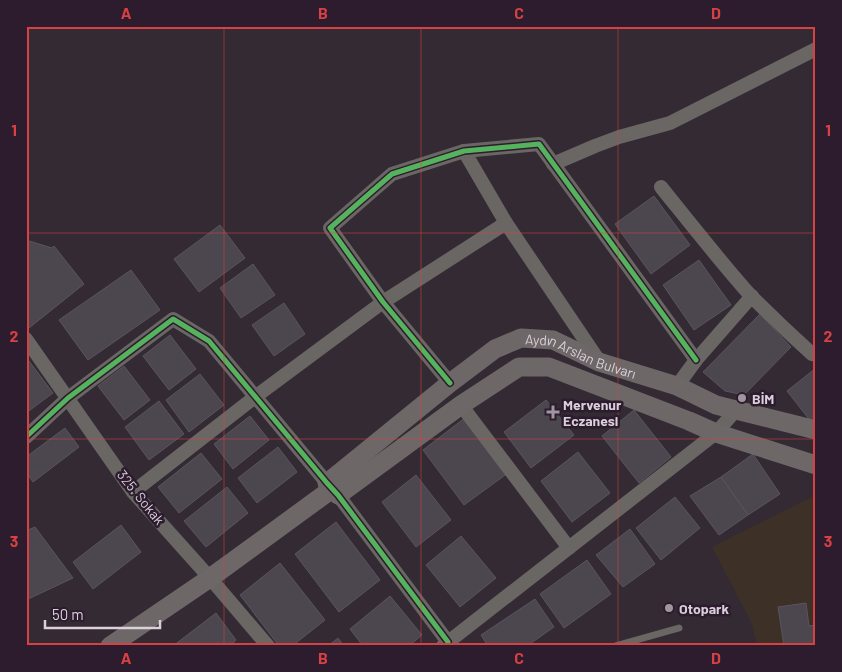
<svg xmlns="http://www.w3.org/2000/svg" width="842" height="672" font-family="Barlow,sans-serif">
<rect width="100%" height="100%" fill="#332a33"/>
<polygon fill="#3d3026" points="816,495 816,646 757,646 752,624 712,547"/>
<g fill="#4c464f" stroke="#59555e">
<polygon points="654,196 690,245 651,274 615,224"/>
<polygon points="220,225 245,258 199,292 174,259"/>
<polygon points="26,240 52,248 54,246 84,284 29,328 26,325"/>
<polygon points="699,260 731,305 694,330 663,285"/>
<polygon points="253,264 275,295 241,318 220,288"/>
<polygon points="131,270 160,310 88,360 59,320"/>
<polygon points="284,303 305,334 274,356 252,325"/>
<polygon points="760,314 791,347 744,395 725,391 703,372"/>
<polygon points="170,335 196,369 169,390 143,356"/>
<polygon points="26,357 53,393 26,413"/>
<polygon points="124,366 150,400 124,420 98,386"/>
<polygon points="816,368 816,420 812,423 787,391"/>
<polygon points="200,374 224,405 189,432 166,400"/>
<polygon points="546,400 574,435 531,468 504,432"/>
<polygon points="159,401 184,434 149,460 125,427"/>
<polygon points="634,410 671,457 639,483 602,436"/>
<polygon points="250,416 269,440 233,469 214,444"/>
<polygon points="466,417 508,473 464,505 423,450"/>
<polygon points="65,428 79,447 33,482 26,472 26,457"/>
<polygon points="278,447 297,472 257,503 238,478"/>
<polygon points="578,452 610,493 572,522 541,481"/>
<polygon points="201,453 222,479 179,513 158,487"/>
<polygon points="753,454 780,494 748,515 721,477"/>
<polygon points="416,475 451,520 416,547 382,502"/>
<polygon points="721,477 748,515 719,535 690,496"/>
<polygon points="227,487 248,513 206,547 184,521"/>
<polygon points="675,497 700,528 661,560 636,528"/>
<polygon points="336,522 380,580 339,612 295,554"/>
<polygon points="121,525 141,552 93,589 73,562"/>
<polygon points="35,527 73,578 26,600 26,531"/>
<polygon points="630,529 655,564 623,587 596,555"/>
<polygon points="461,536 496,578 460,607 426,565"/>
<polygon points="587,560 611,594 564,628 540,594"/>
<polygon points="280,563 325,620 292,646 279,646 240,595"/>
<polygon points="390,596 422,635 409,646 363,646 350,629"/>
<polygon points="535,599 554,627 527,646 488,646 481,635"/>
<polygon points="806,603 809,626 816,625 816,646 784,646 778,607"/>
<polygon points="216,613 236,640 230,646 173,646"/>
<polygon points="338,638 344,646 328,646"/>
</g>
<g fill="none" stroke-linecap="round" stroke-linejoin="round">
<polyline stroke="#696664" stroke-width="7" points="615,646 679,628"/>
<g stroke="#696664" stroke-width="14">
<polyline points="464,151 506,223 599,361"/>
<polyline points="553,164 595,146 619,137 670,123 816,49"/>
<path d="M661,187c29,36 58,73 89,108 20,20 41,40 62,59l4,1"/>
<polyline points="26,339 133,492 210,578 268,646"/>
<polyline points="450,383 383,302 330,228 392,174 464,151 539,144 696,360"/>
<polyline points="677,386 696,360 752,296"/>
<polyline points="461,405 569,548"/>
<polyline points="26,437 68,398 173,319 209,341 327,483 338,495 448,642"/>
<polyline points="133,492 255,397 383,302 506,223"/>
<polyline points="443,646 716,433 736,410"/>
</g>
<g stroke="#6d6867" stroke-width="19">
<path id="s1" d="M327,483l123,-100 45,-34 26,-11 32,2 46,22 78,24 39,19 100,25"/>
<polyline points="338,495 461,405 519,367 549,367 689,421 716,433 816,465"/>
<polyline points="110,646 210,578 332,489"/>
</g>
<defs>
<g id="cycleway">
<polyline points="450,383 383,302 330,228 392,174 464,151 539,144 696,360"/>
<polyline points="26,437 68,398 173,319 209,341 327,483 338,495 448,642"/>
</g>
</defs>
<use href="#cycleway" stroke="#2c1c2d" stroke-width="8"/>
<use href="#cycleway" stroke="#56b35d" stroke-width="5"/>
</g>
<path fill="none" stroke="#d74143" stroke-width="1" stroke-opacity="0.55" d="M224,26v620M421,26v620M618,26v620M26,233h790M26,439h790"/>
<g fill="#a095a0" stroke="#2c1c2d" stroke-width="2">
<circle cx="742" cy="398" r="5"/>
<path d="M550.5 404.5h5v5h5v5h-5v5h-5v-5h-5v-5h5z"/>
<circle cx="669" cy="608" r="5"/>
</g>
<g text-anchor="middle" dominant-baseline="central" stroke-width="5" stroke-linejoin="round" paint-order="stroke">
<g font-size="14" fill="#dacfdb" stroke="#2c1c2d">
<text stroke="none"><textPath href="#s1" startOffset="306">Aydın Arslan Bulvarı</textPath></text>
<text transform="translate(141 497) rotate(51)">325. Sokak</text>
</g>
<g font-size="14" font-weight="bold" fill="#dacfdb" stroke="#2c1c2d" text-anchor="start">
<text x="752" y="398">BİM</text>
<text x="563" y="404">Mervenur<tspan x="563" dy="16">Eczanesi</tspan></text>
<text x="679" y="608">Otopark</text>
</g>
</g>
<rect width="842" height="672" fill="none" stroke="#2c1c2d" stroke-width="55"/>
<path d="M45 620v8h115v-8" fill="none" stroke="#dacfdb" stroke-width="2.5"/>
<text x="52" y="620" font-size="15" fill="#dacfdb" stroke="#2c1c2d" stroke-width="4" paint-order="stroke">50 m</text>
<rect x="28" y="28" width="786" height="616" fill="none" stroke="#d74143" stroke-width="2"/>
<g font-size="16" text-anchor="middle" font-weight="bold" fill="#d74143">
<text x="126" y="19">A</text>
<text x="323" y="19">B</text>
<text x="519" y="19">C</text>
<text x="716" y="19">D</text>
<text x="14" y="136">1</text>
<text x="828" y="136">1</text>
<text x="14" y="342">2</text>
<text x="828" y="342">2</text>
<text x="14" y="547">3</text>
<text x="828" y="547">3</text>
<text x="126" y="664">A</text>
<text x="323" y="664">B</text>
<text x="519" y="664">C</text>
<text x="716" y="664">D</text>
</g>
</svg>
